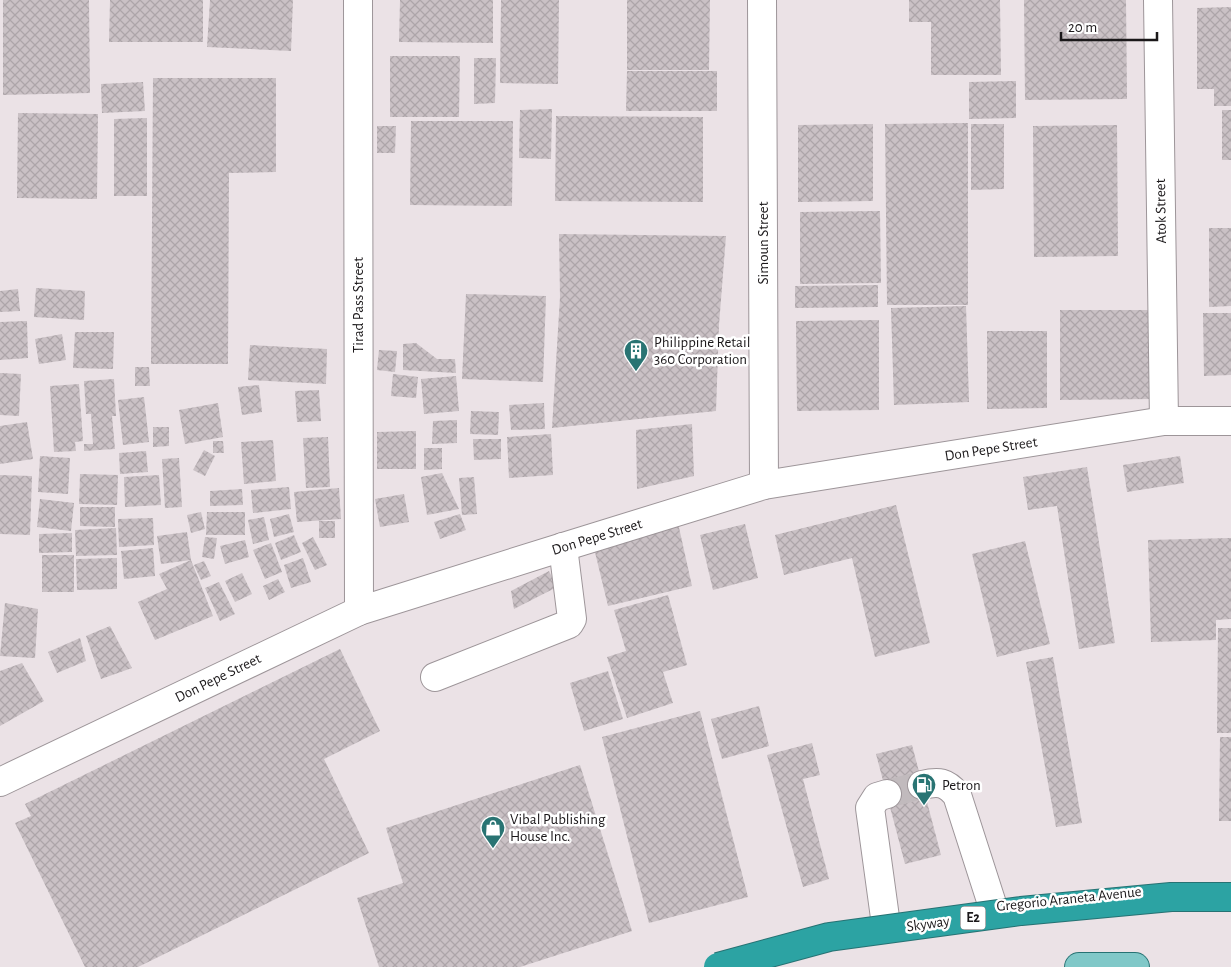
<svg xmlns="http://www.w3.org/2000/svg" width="1231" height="967" font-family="'Alegreya Sans',sans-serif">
<defs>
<pattern id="building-cross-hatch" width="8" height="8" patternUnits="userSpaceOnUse" patternTransform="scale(1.25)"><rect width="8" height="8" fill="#cac1c5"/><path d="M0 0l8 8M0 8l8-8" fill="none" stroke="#ada5a9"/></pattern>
</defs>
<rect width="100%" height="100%" fill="#ebe2e6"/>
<g fill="url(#building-cross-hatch)">
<polygon points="3,0 89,0 90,93 3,95"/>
<polygon points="110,0 203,0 203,42 109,42"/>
<polygon points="210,0 293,0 291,51 207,47"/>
<polygon points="400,0 493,0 493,43 399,42"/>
<polygon points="501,0 559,0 558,84 500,83"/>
<polygon points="627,0 710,0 709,70 627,70"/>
<polygon points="909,0 1000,0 1001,75 931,75 931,22 909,22"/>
<polygon points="1024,0 1126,0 1127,99 1025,100"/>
<polygon points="1231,7 1231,106 1214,106 1214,89 1197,89 1197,8"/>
<polygon points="390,56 460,56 459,117 390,117"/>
<polygon points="474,58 496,58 495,103 474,104"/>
<polygon points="627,71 717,71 717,111 626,111"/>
<polygon points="153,78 276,78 276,172 229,173 228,364 151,364"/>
<polygon points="1016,81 1016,118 969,119 969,82"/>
<polygon points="143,82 145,111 102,113 101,84"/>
<polygon points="552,109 551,159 519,158 520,110"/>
<rect x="1222" y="110" width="9" height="50"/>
<polygon points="18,113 98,114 97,199 17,198"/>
<polygon points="556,116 703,117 703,202 555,201"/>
<polygon points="147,118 147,196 114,196 114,119"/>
<polygon points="411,121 513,121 512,206 410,205"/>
<polygon points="968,123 968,305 887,305 885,124"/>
<polygon points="873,124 873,201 798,202 798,125"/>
<polygon points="971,124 1004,124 1004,189 971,190"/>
<polygon points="1117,125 1118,256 1034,257 1033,126"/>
<polygon points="377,126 396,126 395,153 377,153"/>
<polygon points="880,211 881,283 800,284 800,212"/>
<polygon points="1209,228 1231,228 1231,306 1209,307"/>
<polygon points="559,234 726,236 719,325 716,411 552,428 560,297"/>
<polygon points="878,285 878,307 795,308 795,286"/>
<polygon points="36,288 85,291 84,320 34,317"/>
<polygon points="18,289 20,311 0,312 0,291"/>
<polygon points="466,294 546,296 543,382 462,379"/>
<polygon points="966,306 969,402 894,405 891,308"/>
<polygon points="1060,310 1154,310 1154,399 1060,400"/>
<polygon points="1203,313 1231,313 1231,375 1204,376"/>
<polygon points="879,320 879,410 797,411 796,321"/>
<polygon points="27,321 28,358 0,360 0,322"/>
<polygon points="987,331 1047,331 1047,408 987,409"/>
<polygon points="75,332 114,332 113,369 73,368"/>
<polygon points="62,334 66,360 39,364 35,339"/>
<polygon points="416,343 437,359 455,359 456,373 403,370 403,344"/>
<polygon points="250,345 327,349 326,384 248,380"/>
<polygon points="379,350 397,351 395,372 377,370"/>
<polygon points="135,367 149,367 150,386 135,386"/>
<polygon points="0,373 21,374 19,416 0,415"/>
<polygon points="393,374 418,377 416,398 391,396"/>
<polygon points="456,376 459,411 424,414 421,379"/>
<polygon points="114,379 116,416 112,416 115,449 84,451 84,444 93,444 91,414 86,414 84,381"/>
<polygon points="79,384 83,441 75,442 76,451 54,452 50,386"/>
<polygon points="259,385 262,412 242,415 238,387"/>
<polygon points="319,390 321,421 297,422 295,391"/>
<polygon points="144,397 149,442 123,445 118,400"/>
<polygon points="218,403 223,437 185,444 179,410"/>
<polygon points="544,403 545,429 511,430 509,405"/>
<polygon points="471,411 499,412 498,435 470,434"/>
<polygon points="457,420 457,443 432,444 433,421"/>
<polygon points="27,422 33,459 0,464 0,426"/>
<polygon points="692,424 694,476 637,489 636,430"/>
<polygon points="153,427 169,427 169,446 153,447"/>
<polygon points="416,431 416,469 377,469 377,432"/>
<polygon points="551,434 553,475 509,478 507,437"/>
<polygon points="328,437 330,487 306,488 303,438"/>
<polygon points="473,439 501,439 501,459 474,460"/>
<polygon points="273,440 276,481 244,484 241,442"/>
<polygon points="213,441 223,441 224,453 213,453"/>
<polygon points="424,448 442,448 442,469 424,470"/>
<polygon points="204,450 215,456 205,476 193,470"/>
<polygon points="146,451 148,472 120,474 119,453"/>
<polygon points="40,456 70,458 68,494 38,492"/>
<polygon points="1180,456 1184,483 1127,492 1123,465"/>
<polygon points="179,458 182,507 165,508 162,459"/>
<polygon points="1087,467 1115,643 1079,649 1057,506 1028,510 1023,477"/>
<polygon points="442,473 459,509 427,515 421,477"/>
<polygon points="80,474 118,475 117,505 79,504"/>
<polygon points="0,475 32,476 30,535 0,534"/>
<polygon points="159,475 161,505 125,507 124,477"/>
<polygon points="474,477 477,514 462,515 459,478"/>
<polygon points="289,487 291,509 253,513 251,490"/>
<polygon points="339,488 341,519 297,522 294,492"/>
<polygon points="242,489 243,505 210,506 210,491"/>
<polygon points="404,494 409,522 380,527 375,499"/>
<polygon points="40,499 74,503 71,531 37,527"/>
<polygon points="896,505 930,643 875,657 852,558 784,575 775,535"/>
<polygon points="80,507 115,507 115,527 80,526"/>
<polygon points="201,512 205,529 191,533 187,515"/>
<polygon points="207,512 245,512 245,535 206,535"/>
<polygon points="289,514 294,532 274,537 270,519"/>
<polygon points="460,514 466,530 440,539 434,522"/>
<polygon points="264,517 269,540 253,544 248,520"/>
<polygon points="153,518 154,545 119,547 118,519"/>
<rect x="319" y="521" width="16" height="17"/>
<polygon points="678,523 692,586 608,606 593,544"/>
<polygon points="745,524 758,578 713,590 700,535"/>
<polygon points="116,528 117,555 76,556 75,530"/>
<polygon points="187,532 191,560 161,564 157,536"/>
<polygon points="72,533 72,552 39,553 39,534"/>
<polygon points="294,535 301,552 281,560 275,543"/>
<polygon points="205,537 217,538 214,559 202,557"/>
<polygon points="313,537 327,565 315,570 302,543"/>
<polygon points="1231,538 1231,619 1216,620 1216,640 1151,642 1148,540"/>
<polygon points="245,540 249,557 225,564 220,546"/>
<polygon points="1025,541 1050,644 997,657 972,554"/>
<polygon points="271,543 282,572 265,579 253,550"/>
<polygon points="153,548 155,576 124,579 121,551"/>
<rect x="42" y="555" width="32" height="37"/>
<polygon points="117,558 117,589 77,590 76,559"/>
<polygon points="303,558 311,582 291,588 284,565"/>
<polygon points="191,560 213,616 155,640 138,602 167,589 159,574"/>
<polygon points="204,561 211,576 201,580 194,565"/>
<polygon points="549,571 557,587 514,609 511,591"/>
<polygon points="242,573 252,594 235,602 225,581"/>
<polygon points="278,579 285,592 269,600 263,586"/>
<polygon points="219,582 235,614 220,621 205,588"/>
<polygon points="668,595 687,665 663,672 673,703 627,718 607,657 626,651 614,610"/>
<polygon points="5,603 38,609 35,658 0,656"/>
<polygon points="110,626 132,668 101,679 86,636"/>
<polygon points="1218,628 1231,628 1231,733 1217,733"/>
<polygon points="80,638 86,661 57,673 48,652"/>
<polygon points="340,649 380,731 324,759 369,853 138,967 85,967 15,823 31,816 25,804"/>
<polygon points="1053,657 1082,823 1056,827 1026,662"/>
<polygon points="22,663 44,701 0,726 0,671"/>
<polygon points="608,671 623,719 584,731 570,683"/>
<polygon points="759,706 769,746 722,759 711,719"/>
<polygon points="700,711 748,897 649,923 602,737"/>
<polygon points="1220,737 1231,737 1231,821 1219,821"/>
<polygon points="812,743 820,775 803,779 829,879 803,887 767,755"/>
<polygon points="912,745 941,855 905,864 876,754"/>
<polygon points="580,765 632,931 520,967 379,967 357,898 403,883 386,828"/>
</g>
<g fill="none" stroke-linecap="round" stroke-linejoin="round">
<polyline stroke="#c1babd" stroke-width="28" stroke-dasharray="28 14" stroke-linecap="butt" points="887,794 922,785"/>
<defs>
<g id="minor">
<polyline points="358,0 359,611"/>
<polyline points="762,0 764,485"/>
<polyline points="1158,0 1164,421"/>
<polyline points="435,677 569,624 572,619 563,547"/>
<polyline points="0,782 359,611 563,547 764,485 1164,421 1231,421"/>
<path d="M922,785c17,-4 24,-3 35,10l36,112"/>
<polyline points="886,925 870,808 877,797 887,794"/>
</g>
<polyline id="major" points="1079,967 1135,967"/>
</defs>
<use href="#minor" stroke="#9d9599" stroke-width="30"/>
<use href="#major" stroke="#267273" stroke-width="30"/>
<use href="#minor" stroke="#fff" stroke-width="28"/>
<use href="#major" stroke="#80c8c8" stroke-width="28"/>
<defs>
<polyline id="highway-bridge" points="718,967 829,937 1021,911 1171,897 1231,897"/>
</defs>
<use href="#highway-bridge" stroke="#267273" stroke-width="30" stroke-linecap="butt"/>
<use href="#highway-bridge" stroke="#2ca3a3" stroke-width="28"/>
</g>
<defs>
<symbol id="building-pin" viewBox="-11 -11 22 30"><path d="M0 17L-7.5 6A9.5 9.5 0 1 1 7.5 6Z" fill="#297473" stroke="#fff"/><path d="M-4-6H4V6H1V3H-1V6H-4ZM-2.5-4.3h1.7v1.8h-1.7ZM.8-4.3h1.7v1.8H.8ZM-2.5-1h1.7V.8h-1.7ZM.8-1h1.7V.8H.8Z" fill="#fff"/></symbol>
<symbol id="fuel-pin" viewBox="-11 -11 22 30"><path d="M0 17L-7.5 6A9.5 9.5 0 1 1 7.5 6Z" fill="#297473" stroke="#fff"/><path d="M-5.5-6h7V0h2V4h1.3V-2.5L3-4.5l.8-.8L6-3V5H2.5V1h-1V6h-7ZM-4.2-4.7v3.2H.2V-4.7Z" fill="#fff"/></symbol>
<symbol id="shop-pin" viewBox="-11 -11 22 30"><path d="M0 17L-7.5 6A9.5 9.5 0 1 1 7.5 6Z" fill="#297473" stroke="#fff"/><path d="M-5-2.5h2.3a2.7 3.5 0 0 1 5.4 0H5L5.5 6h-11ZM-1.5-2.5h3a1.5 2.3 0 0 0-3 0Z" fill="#fff"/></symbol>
</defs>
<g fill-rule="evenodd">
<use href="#building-pin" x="622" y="337" width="28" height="38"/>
<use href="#fuel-pin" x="910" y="771" width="28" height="38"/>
<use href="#shop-pin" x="479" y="814" width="28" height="38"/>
</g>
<g text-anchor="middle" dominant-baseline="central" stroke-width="5" stroke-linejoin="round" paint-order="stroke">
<rect fill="#fff" stroke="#5f5d5f" stroke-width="1" x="960.5" y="906.5" width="25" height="23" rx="4"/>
<g font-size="14" font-weight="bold" fill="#1b181a">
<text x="973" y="918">E2</text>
</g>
<g font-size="15" fill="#1b181a" stroke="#fff">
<text transform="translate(1161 211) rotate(-91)">Atok Street</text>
<text transform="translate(763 243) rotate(-90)">Simoun Street</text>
<text transform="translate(358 305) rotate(-90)">Tirad Pass Street</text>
<text transform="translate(991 449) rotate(-9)">Don Pepe Street</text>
<text transform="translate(597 537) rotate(-17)">Don Pepe Street</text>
<text transform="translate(218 678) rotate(-26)">Don Pepe Street</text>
<text transform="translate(1069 899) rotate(-6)">Gregorio Araneta Avenue</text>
<text transform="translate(928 924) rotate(-8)">Skyway</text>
</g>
<g font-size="15" fill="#1b181a" stroke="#fff" text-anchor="start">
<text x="654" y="342">Philippine Retail<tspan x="654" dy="17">360 Corporation</tspan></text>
<text x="942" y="785">Petron</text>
<text x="510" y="819">Vibal Publishing<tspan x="510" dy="17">House Inc.</tspan></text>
</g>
</g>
<path d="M1061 32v8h96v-8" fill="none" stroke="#1b181a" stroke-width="2.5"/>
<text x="1068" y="32" font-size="15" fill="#1b181a" stroke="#ffffff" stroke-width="4" paint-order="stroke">20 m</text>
</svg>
